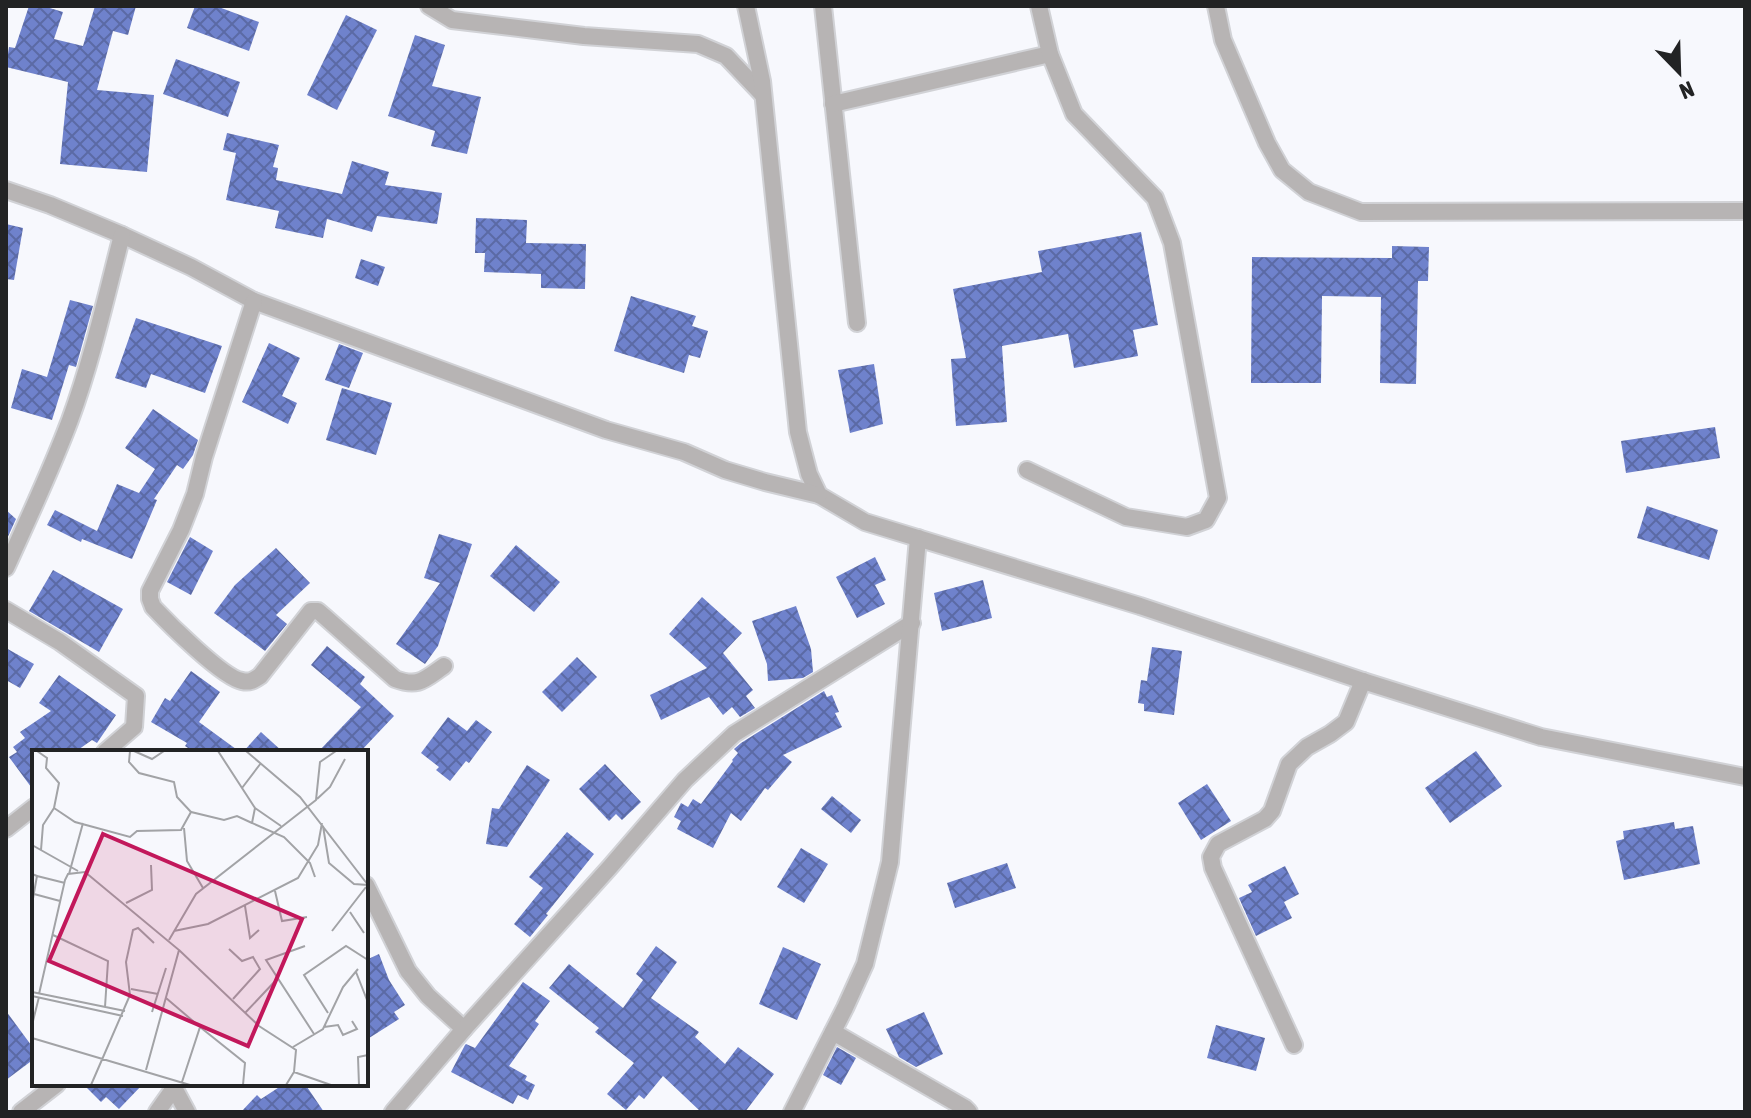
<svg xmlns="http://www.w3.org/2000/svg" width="1751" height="1118" font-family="'Asap Condensed',sans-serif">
<defs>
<pattern id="building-cross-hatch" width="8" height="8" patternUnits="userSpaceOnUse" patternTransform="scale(2)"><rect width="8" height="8" fill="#6f82cc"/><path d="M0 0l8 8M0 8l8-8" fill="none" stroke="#5b6aa5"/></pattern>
</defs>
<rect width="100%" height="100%" fill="#f7f8fd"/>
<g fill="url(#building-cross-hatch)">
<polygon points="29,6 43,6 63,12 54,39 83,46 95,6 136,6 128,35 113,31 97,90 154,95 147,172 60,164 68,82 6,67 9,47 15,48"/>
<polygon points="195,6 216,6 259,22 249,51 187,28"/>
<polygon points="346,15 377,30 337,110 307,95"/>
<polygon points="415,35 445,45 432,86 481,97 467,154 431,146 435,131 388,116"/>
<polygon points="176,59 240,82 228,117 163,94"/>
<polygon points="227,133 279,145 273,167 278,168 276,180 342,194 352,161 389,172 385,185 442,193 437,224 377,216 372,232 327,219 323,238 275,228 279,211 226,200 236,153 223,150"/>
<polygon points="476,218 527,220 526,243 586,244 585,289 541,288 541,274 484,272 485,253 475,253"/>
<polygon points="6,224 23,228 14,280 6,279"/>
<polygon points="1141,232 1158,325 1133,330 1138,356 1074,368 1068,334 1002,346 1007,422 956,426 951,359 966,358 953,289 1042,272 1038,251"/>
<polygon points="1392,246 1429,247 1428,281 1418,281 1416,384 1380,383 1381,297 1322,296 1321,383 1251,383 1252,257 1392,258"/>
<polygon points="361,259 385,267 378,286 355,278"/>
<polygon points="631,296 696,316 692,326 708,331 700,358 689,355 684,373 614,351"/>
<polygon points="70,300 93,306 76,367 69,365 52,420 11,408 22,369 47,377"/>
<polygon points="136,318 222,346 205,393 151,374 146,388 115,378"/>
<polygon points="269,343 300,358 282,396 297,403 288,424 242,402"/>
<polygon points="339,344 363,353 349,388 325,380"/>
<polygon points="874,364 883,424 850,433 838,370"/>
<polygon points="342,388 392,403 376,455 326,440"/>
<polygon points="153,409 198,440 193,455 183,469 177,465 154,499 157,500 132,559 82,539 81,542 47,525 55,510 97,531 117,484 139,493 155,469 125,448"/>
<polygon points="1715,427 1720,458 1626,473 1621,441"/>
<polygon points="1647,506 1718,530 1709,560 1637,538"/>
<polygon points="6,510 16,519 6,541"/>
<polygon points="439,534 472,544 438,646 425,664 396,644 440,583 424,578"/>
<polygon points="190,537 213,551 191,595 167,582"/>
<polygon points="516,545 560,582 534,612 490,576"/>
<polygon points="276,548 310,583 276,615 287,624 265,651 214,613 235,585"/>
<polygon points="875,557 886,580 875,585 885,604 857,618 836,577"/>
<polygon points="53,570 123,609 99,652 29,611"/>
<polygon points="983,580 992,618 942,631 934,593"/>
<polygon points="702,597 742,633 723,653 753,690 746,696 755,708 740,717 732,707 723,715 709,697 661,720 650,695 707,668 669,634"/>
<polygon points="796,606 811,649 813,672 803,678 768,681 767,664 752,621"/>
<polygon points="327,646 365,677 360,684 394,716 360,752 318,752 361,707 311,665"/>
<polygon points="1152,647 1182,651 1174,715 1144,711 1144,704 1138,703 1141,680 1147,681"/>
<polygon points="6,648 34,664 20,688 6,680"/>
<polygon points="577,657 597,677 562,712 542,692"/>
<polygon points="191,671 220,692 199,722 240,752 194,752 185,746 187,743 151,722 165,698 170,701"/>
<polygon points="59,675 116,715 97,743 92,740 75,752 34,752 34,791 9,757 17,752 13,747 25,738 20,732 51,711 39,703"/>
<polygon points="824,691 827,697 832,695 839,712 835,713 842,727 783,755 792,762 768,790 765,788 741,821 731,813 713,848 677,829 681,821 674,817 681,803 688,807 693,799 701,804 733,761 732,760 738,753 734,749 741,743"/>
<polygon points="448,717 467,731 476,720 492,732 469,763 466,761 450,781 436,770 439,767 421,753"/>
<polygon points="261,732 283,752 243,752"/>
<polygon points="1476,751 1502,786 1450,823 1425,788"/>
<polygon points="605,764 641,802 622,820 616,814 609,821 579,789"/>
<polygon points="527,765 550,780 507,847 486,844 492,808 499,809"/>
<polygon points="1207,784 1231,821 1201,840 1178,803"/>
<polygon points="832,796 861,820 851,833 821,809"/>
<polygon points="1674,822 1675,829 1693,826 1700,864 1624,880 1616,841 1624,839 1623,831"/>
<polygon points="567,832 594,854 546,914 548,915 530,937 514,924 543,888 529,877"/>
<polygon points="801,848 828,864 804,903 777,887"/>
<polygon points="1007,863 1016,888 955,908 947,883"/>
<polygon points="1285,866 1299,894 1284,902 1292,918 1256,936 1239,898 1252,892 1248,885"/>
<polygon points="656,946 677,962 651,998 699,1032 695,1037 725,1064 738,1047 774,1074 745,1112 701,1112 663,1076 644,1099 639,1095 626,1110 607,1094 634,1063 595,1032 599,1028 549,988 569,964 623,1008 643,980 636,974"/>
<polygon points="783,947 821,964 797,1020 759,1004"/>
<polygon points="379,954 389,980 405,1005 394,1012 399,1019 366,1040 366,960"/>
<polygon points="523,982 550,1001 535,1021 539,1024 509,1066 527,1076 525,1080 535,1085 528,1100 518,1095 513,1104 451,1072 465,1045 466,1044 475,1048"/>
<polygon points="6,1011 34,1049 34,1059 6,1080"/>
<polygon points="924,1012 943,1054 916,1067 899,1057 886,1029"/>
<polygon points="1216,1025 1265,1038 1256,1071 1207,1058"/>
<polygon points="837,1047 856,1058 841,1085 823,1075"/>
<polygon points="83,1084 143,1084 119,1109 106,1097 101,1102"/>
<polygon points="284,1084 305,1084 324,1112 241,1112 257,1095 261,1099"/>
</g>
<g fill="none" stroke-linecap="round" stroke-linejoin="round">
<defs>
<g id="street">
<polyline points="429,6 452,20 584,36 698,44 726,56 763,95"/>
<polyline points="746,6 762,81 798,432 809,474 819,495 865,522 1140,606 1363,681 1541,737 1745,777"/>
<polyline points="823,6 857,323"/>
<polyline points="1216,6 1223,40 1267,143 1282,170 1309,192 1361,212 1745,211"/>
<polyline points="833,104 1050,54"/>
<polyline points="6,190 50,205 122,235 191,267 254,301 606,430 684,452 725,470 765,482 819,495"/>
<path d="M254,301l-50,156 -9,37 -14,36 -31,61v8l3,8c15,16 70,71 89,74 8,2 12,-1 18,-5l51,-65h7l7,6 70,62c24,9 30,0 49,-13"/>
<polyline points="1027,470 1126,517 1187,527 1206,520 1218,498 1172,243 1155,198 1074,114 1050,54 1039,6"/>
<path d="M6,568c22,-49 45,-97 64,-148 22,-60 36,-123 52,-185"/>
<polyline points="6,610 60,642 136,696 134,727 105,752"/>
<polyline points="6,829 34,807"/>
<polyline points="366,885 408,971 428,996 464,1029"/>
<polyline points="833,1032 965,1108 969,1112"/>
<polyline points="1294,1045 1213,868 1211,857 1218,844 1265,819 1272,811 1289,764 1307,747 1330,734 1346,722 1363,681"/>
<polyline points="172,1084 187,1112"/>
<polyline points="21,1112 57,1084"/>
<polyline points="157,1112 174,1088"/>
<polyline points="393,1112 464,1029 610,867 685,780 734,734 912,623"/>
<polyline points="792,1112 845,1008 865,964 890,862 918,538"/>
</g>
</defs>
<use href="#street" stroke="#d1d2d6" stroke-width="20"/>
<use href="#street" stroke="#b7b4b4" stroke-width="16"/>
</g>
<g transform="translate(32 750)">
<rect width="336" height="336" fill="#f7f8fd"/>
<path fill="none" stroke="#a2a3a6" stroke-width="2" d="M5,1l10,7 -1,10 13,15 -5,25 -11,17 -2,25M98,1l-1,11 10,11 35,9 3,15 14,15M102,1l18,8 12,-8M186,1l37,57 -3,15 32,14 26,26 5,14M214,1l54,46 68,88M210,38l19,-25M285,49l13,-12 15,-28M22,58l21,14 55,15 7,-6 44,-1 10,-18 33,8 13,-4 15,7M223,58l26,18M291,76l6,37 25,21 14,1M152,78l3,33 16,27M0,95l46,26M0,124l5,2 -5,28M37,124l14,-51M5,126l28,7M243,141l7,30 25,-4M2,144l26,7M94,153l26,-13 -1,-25M213,156l5,32 9,-8M318,162l14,21M142,181l34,-7 90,-46 20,-33 4,-22M300,181l34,-44M21,185l55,26 -3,46M137,190l27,-46 120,-94 4,-38 16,-11M273,196l-39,14 48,74M197,199l13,12 11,-4 7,12 -27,30M147,200l80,76 37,24 -2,22M324,222l11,28M99,239l27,5M0,242l93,19M7,244l26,-114 3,-6 17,-2 94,78 -33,120M0,246l91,20M134,248l34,29 -18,55M120,262l14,-44M213,263l33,-35M296,263l-24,-38 42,-29 22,14M0,275l7,-28M168,277l45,36 -2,22M292,277l14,-2 5,10 14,-6 -5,-8M0,288l158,47M261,297l30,-18 20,-42 15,-18M59,335l39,-90 -4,-33 7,-32 5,-2 16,15M254,335l8,-13 37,13M327,335l-1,-28 10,-2"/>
<path fill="#c2185b" fill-opacity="0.15" stroke="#c2185b" stroke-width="4" d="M71,84l199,85 -54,127 -199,-85z"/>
<rect width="336" height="336" fill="none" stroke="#222324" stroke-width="4"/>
</g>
<rect width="1751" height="1118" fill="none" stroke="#222324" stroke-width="16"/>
<g transform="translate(1679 72) rotate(157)" stroke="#f7f8fd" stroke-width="6" paint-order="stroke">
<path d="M0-6L14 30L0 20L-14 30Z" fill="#222324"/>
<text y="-12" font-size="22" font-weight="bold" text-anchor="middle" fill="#222324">N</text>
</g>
</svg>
